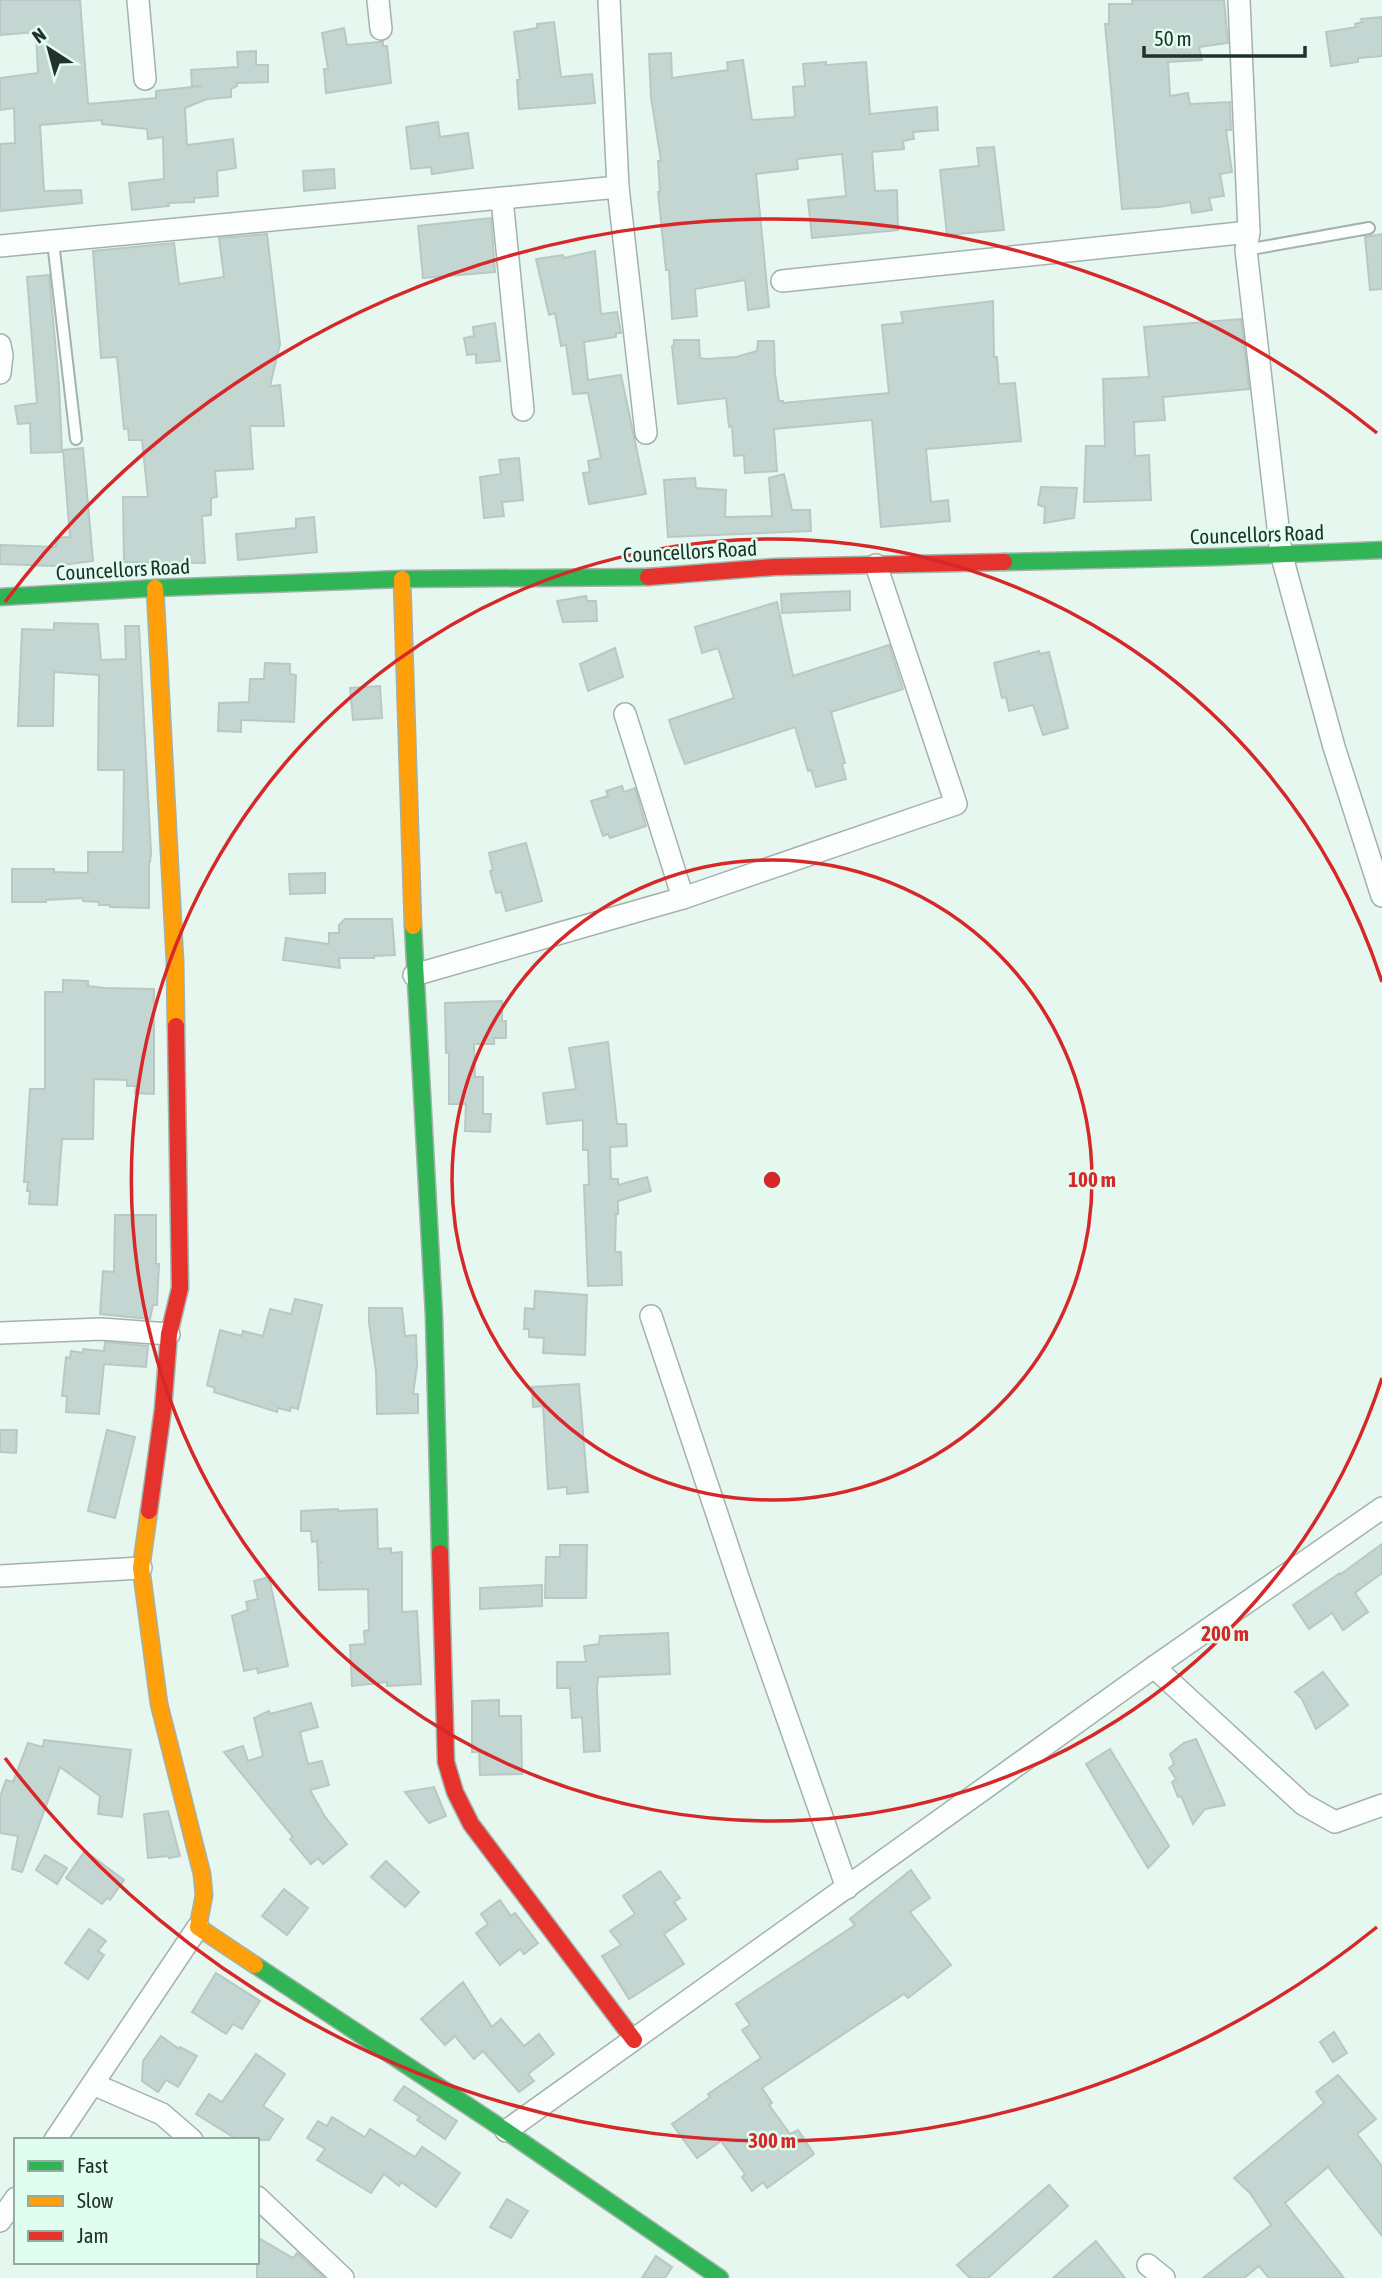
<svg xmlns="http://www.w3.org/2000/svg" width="1382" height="2278" font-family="'Asap Condensed',sans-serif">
<rect width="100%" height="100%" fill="#e6f7ef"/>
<g fill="#c4d6d1" stroke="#b8c8c4" stroke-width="2">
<polygon points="0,0 80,0 88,104 156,98 156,91 202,86 192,86 191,70 238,67 237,52 256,51 256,65 268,65 268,82 237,83 237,86 231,89 231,97 207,99 185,108 187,145 233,139 236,168 217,171 218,196 194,198 194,202 168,203 169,206 132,210 129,183 164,179 163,137 148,139 147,129 102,124 102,120 40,125 44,191 81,190 82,203 0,211 0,144 15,143 14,108 0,110 0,78 38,73 36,32 0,35"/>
<polygon points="1132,0 1224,0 1228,43 1199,47 1202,60 1168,62 1170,96 1188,93 1190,104 1230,102 1231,130 1226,130 1232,172 1220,174 1224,196 1209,198 1212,210 1192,213 1190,202 1159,207 1122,209 1105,24 1109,24 1109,4 1133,4"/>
<polygon points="1382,17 1382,56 1358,58 1358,62 1331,66 1326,32 1356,27 1355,24 1362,22 1361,19"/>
<polygon points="554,22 561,77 592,74 595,103 519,109 517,80 520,80 514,32 537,28 537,24"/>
<polygon points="344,28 347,45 379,42 383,42 383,46 387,46 391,83 326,93 324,69 328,69 322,33"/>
<polygon points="671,53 672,78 728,70 727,62 743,60 752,120 795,117 793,87 805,86 803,64 826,62 826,65 866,62 870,114 937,107 938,130 913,132 914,139 903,141 904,149 872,152 875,191 897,190 898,230 812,238 808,200 846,196 842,154 797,159 798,169 756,174 769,307 748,310 745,280 695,289 697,316 672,319 669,270 666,270 658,192 660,192 658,161 661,161 651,97 649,54"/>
<polygon points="438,122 440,137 468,133 473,168 432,174 431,167 411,169 406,127"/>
<polygon points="994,147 1004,230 947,235 940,170 979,166 977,148"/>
<polygon points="334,169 335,188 304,191 303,171"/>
<polygon points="491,218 495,272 423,278 418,226"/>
<polygon points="267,234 280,344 270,386 280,385 284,426 250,426 253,469 215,471 217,497 211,498 211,515 202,516 205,563 124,562 123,497 148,497 142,440 129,440 128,428 124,429 117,357 101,358 93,251 174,243 179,284 224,277 219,238"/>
<polygon points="1382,234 1382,289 1370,290 1365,237"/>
<polygon points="595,251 601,314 617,312 621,333 616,333 616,337 584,342 588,380 621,375 646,494 589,504 583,473 590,472 588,461 601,458 588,393 573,394 566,345 561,346 555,313 549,315 536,259 563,255 564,258"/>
<polygon points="49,275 59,385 62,452 31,453 30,423 18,424 15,406 37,403 27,277"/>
<polygon points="993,301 994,357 997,357 999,384 1015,383 1021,441 926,449 931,502 948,500 950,521 881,527 872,420 774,429 777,471 745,473 744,455 734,456 732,426 729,427 726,398 678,404 672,346 674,345 674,340 699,340 700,358 706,359 736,357 757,351 758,341 774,341 775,374 779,401 783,401 783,403 889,393 882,325 903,323 901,312"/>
<polygon points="1241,319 1249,389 1163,397 1165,420 1134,422 1135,456 1149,455 1151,500 1084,502 1086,446 1105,446 1103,379 1149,377 1144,327"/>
<polygon points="495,323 500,361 476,363 476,354 467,355 464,338 474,336 473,327"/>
<polygon points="83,448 93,561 54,566 0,564 0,545 56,547 56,538 70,537 63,450"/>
<polygon points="519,458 523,500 502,502 504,516 484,518 480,477 501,474 499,460"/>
<polygon points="784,474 792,510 810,510 811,531 668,537 664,480 695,478 696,488 726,490 725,517 772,516 769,478"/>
<polygon points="1041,487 1077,488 1074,518 1044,523 1045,507 1038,505"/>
<polygon points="314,517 317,552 238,560 236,534 296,528 296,519"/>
<polygon points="850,591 850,610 782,613 781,594"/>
<polygon points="586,596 587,601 596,601 597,621 563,622 557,601"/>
<polygon points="777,602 793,676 889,645 903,689 831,712 845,763 842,764 846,779 816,787 811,770 808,771 795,727 685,764 676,741 669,720 734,698 718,648 702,653 695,627"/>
<polygon points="54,623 98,624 101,660 126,659 125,626 139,626 151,852 150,862 149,862 149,908 110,907 110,905 99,905 99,902 83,901 83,898 46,900 46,902 12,902 12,869 54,869 54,872 88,873 88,852 123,852 124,770 98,770 99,675 54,672 53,726 18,726 22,629 54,630"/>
<polygon points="615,648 623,677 588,691 580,664"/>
<polygon points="1039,651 1040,654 1049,652 1068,728 1043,735 1033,705 1009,711 1006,697 1002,698 994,663"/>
<polygon points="265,663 290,664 290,674 296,675 294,722 241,720 241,732 218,731 219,703 249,702 250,679 264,679"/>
<polygon points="380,686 382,718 353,720 350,688"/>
<polygon points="622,786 624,792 635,788 646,826 610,838 608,834 603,836 591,801 608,796 606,791"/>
<polygon points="526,843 542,901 506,911 501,892 496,893 490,871 493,870 489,853"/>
<polygon points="325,873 325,893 290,894 289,874"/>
<polygon points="345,919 392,919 395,955 374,956 374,958 339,958 340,968 283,960 286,938 329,944 329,933 339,933 339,925"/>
<polygon points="63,980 88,981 88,986 104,988 154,989 154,1094 135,1093 136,1086 127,1086 127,1080 94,1079 93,1139 62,1139 57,1205 29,1204 30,1191 27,1191 28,1182 24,1182 30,1089 45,1089 45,992 63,992"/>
<polygon points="502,1001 502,1021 506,1021 506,1038 494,1038 494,1044 474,1044 475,1077 483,1077 483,1114 491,1114 490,1132 465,1131 466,1104 449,1104 449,1053 446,1053 445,1003"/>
<polygon points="608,1042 617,1124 626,1124 627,1146 610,1147 611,1179 618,1179 618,1185 647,1177 651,1191 618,1201 618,1214 616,1214 615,1252 621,1252 622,1285 588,1286 584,1185 589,1185 588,1150 583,1150 583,1120 547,1124 543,1093 576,1089 569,1048"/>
<polygon points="115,1215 156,1215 156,1264 159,1264 157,1305 153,1305 150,1319 100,1314 103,1271 114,1272"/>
<polygon points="535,1291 587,1295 585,1355 543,1353 544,1338 529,1337 529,1329 524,1329 525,1308 534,1309"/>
<polygon points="295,1299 322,1305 298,1409 291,1407 290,1411 278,1408 277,1412 214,1392 215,1388 207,1385 220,1330 242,1336 243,1331 263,1336 270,1309 291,1314"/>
<polygon points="369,1308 402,1308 405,1336 416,1335 417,1366 413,1394 418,1394 418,1413 377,1414 376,1371 369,1323"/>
<polygon points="105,1342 148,1346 146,1367 104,1364 99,1414 66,1412 67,1396 62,1396 66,1357 70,1358 71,1351 83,1353 83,1349 104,1351"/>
<polygon points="579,1384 588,1492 567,1494 567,1487 548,1489 543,1406 533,1407 532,1387"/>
<polygon points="0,1430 17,1430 16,1453 0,1452"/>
<polygon points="107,1430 135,1437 115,1518 88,1511"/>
<polygon points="338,1509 338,1511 377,1509 378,1549 391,1548 391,1553 402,1552 402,1612 417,1611 421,1684 387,1686 387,1682 352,1686 350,1645 365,1644 364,1631 369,1630 368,1589 319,1590 318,1564 322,1562 318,1562 317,1541 312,1542 311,1531 301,1531 301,1511"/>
<polygon points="1382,1544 1382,1573 1355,1593 1368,1612 1343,1630 1332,1613 1309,1629 1293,1605 1340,1573 1341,1574"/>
<polygon points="560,1545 587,1545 586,1598 545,1598 546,1557 560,1557"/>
<polygon points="269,1577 288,1666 258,1673 257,1668 244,1671 232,1616 248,1610 246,1602 258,1599 254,1581"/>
<polygon points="542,1585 542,1606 480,1609 480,1588"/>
<polygon points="668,1633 670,1674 598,1677 597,1688 600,1751 584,1752 582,1717 572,1718 570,1688 557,1688 557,1662 586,1662 584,1646 599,1644 600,1636"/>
<polygon points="1323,1672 1348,1705 1316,1729 1302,1699 1295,1692"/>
<polygon points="499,1700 499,1716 521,1716 522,1774 480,1775 479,1752 472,1752 472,1701"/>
<polygon points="311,1703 318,1727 300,1732 308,1764 322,1761 329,1785 310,1790 325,1817 347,1844 323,1864 318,1858 311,1864 290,1839 293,1837 224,1752 243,1746 248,1761 263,1756 254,1718 269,1711 270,1714"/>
<polygon points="1196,1739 1225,1805 1205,1809 1193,1824 1181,1796 1178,1797 1172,1782 1176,1779 1169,1768 1174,1764 1170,1754 1184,1743"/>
<polygon points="44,1740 131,1750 122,1817 98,1814 100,1796 60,1767 22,1872 12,1869 18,1836 0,1833 0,1797 6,1780 13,1782 28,1743 43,1747"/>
<polygon points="1110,1749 1169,1846 1148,1868 1086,1764"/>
<polygon points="434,1787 446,1816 429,1823 405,1792"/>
<polygon points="168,1811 180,1856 169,1858 169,1856 148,1858 144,1814"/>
<polygon points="85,1851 124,1880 110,1900 107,1898 102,1904 66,1878"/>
<polygon points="45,1855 67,1868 57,1884 36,1870"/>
<polygon points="386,1861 419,1892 405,1907 371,1877"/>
<polygon points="911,1870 930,1898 910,1912 951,1965 908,1998 904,1994 762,2088 772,2103 769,2105 790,2134 798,2130 814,2154 767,2188 763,2182 752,2191 742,2177 745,2174 721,2141 697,2158 672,2124 710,2097 708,2094 761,2058 742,2030 750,2025 736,2004 855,1925 850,1919"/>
<polygon points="660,1871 680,1898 674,1902 686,1919 664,1934 684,1964 629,1999 602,1956 621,1945 610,1931 635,1914 623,1896"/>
<polygon points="284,1889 308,1908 287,1935 262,1916"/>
<polygon points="500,1900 511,1916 515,1913 538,1943 524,1954 520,1949 500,1965 476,1933 488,1924 481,1914"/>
<polygon points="89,1929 106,1941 98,1951 104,1955 88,1979 65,1963"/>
<polygon points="216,1973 260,2001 242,2029 233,2024 226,2034 192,2012"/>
<polygon points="463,1982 492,2027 501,2019 524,2046 539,2034 554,2054 528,2074 534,2081 519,2092 483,2051 474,2059 455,2036 445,2045 421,2019"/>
<polygon points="1334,2032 1347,2053 1333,2062 1320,2042"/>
<polygon points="161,2036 179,2049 180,2047 197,2056 178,2087 166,2080 158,2092 142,2081 143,2061"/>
<polygon points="256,2054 285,2074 263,2106 283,2119 269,2140 238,2140 196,2114 209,2094 222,2102"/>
<polygon points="1338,2075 1376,2119 1357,2134 1382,2166 1382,2236 1328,2167 1285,2203 1344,2278 1269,2278 1259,2266 1244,2278 1203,2278 1271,2225 1250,2193 1234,2178 1324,2103 1316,2092"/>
<polygon points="404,2086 457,2121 445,2139 417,2120 420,2117 394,2100"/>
<polygon points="332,2117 365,2137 370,2129 415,2157 422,2147 460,2173 436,2207 401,2182 399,2186 384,2174 371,2193 317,2160 325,2149 307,2138 318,2121 327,2126"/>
<polygon points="1049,2185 1068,2206 988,2278 970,2278 957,2265"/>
<polygon points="507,2199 528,2211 511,2238 490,2227"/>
<polygon points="257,2237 293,2258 297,2253 324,2278 257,2278"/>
<polygon points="1096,2241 1125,2278 1053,2278"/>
<polygon points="656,2256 672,2267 665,2278 642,2278"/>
</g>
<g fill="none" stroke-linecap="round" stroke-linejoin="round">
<defs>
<g id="lane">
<polyline points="53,242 76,439"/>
<polyline points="1246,250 1369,228"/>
</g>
<g id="street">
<polyline points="138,0 145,79"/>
<polyline points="378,0 381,29"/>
<polyline points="1239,0 1249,232 1246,250 1281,553 1334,747 1382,896"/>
<polyline points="618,187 646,433"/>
<polyline points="502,199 523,410"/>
<polyline points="0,246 618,187 609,0"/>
<polyline points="782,281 1249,232"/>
<polyline points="0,345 2,355 0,373"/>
<polyline points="625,714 683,898"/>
<polyline points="414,975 683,898 956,804 876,565"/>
<polyline points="651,1316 743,1592 847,1888"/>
<polyline points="0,1333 101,1329 169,1334"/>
<polyline points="0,1576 141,1568"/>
<polyline points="1154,1667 1303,1804 1335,1822 1382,1805"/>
<polyline points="93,2084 162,2114 192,2140"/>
<polyline points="506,2131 1154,1667 1382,1508"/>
<polyline points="55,2140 198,1927"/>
<polyline points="257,2197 343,2278"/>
<polyline points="0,2221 16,2198"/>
<polyline points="1148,2265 1164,2278"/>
</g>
<g id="fast">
<polyline points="1004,562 1218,557 1382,550"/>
<polyline points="0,597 155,588 402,579 648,577"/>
<polyline points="413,926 434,1316 440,1553"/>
<polyline points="255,1965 506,2131 720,2278"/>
</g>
<g id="slow">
<polyline points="402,579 413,926"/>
<polyline points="155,588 175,962 176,1026"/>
<polyline points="149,1511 141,1568 159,1704 202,1874 204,1895 198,1927 255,1965"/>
</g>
<g id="jam">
<polyline points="648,577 774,567 1004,562"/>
<polyline points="149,1511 163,1409 169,1334 180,1288 176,1026"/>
<polyline points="440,1553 446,1762 455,1792 471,1824 634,2040"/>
</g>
</defs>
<use href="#lane" stroke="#a3b2ab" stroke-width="14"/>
<use href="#street" stroke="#a3b2ab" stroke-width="24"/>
<use href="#fast" stroke="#a3b2ab" stroke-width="19"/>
<use href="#slow" stroke="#a3b2ab" stroke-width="19"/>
<use href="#jam" stroke="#a3b2ab" stroke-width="19"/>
<use href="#lane" stroke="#fbfefd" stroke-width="10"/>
<use href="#street" stroke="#fbfefd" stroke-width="21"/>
<use href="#fast" stroke="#30b455" stroke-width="16"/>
<use href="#slow" stroke="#ff9f0a" stroke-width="16"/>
<use href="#jam" stroke="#e5322d" stroke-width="16"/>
</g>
<g fill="none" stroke="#d62828" stroke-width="3.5">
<circle cx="772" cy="1180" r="320"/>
<path d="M1382 1378A641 641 0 1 1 1382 982"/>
<path d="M1377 1927A961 961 0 0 1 5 1758M5 602A961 961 0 0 1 1377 433"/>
</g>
<g text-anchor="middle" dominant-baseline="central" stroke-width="5" stroke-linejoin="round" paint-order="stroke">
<g font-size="21" fill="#22312b" stroke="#dffef0">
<text transform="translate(1257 534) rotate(-2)">Councellors Road</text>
<text transform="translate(690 551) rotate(-3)">Councellors Road</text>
<text transform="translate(123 569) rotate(-3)">Councellors Road</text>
</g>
</g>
<circle cx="772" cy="1180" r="10" fill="#d62828" stroke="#dffef0" stroke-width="3.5"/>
<g font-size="21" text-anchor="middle" font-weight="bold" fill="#d62828" stroke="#dffef0" stroke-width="5" stroke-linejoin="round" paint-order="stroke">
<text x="1092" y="1187">100 m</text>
<text x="1225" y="1641">200 m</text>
<text x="772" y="2148">300 m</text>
</g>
<rect x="14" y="2138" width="245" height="126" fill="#dffef0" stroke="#93aca1" stroke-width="2"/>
<rect x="28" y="2161" width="35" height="10" fill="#30b455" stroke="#93aca1" stroke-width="2"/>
<text x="77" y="2173" font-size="21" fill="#22312b">Fast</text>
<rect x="28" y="2196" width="35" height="10" fill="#ff9f0a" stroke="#93aca1" stroke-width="2"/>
<text x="77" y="2208" font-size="21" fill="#22312b">Slow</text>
<rect x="28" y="2231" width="35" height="10" fill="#e5322d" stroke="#93aca1" stroke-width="2"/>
<text x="77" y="2243" font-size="21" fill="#22312b">Jam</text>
<g transform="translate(49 49) rotate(324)" stroke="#dffef0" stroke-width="5" paint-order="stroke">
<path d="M0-5L12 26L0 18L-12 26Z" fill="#22312b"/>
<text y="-10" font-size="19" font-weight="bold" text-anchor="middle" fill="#22312b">N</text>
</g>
<path d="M1144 46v10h161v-10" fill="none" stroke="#22312b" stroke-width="3.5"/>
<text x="1154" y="46" font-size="21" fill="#22312b" stroke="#dffef0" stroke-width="5" paint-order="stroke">50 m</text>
</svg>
